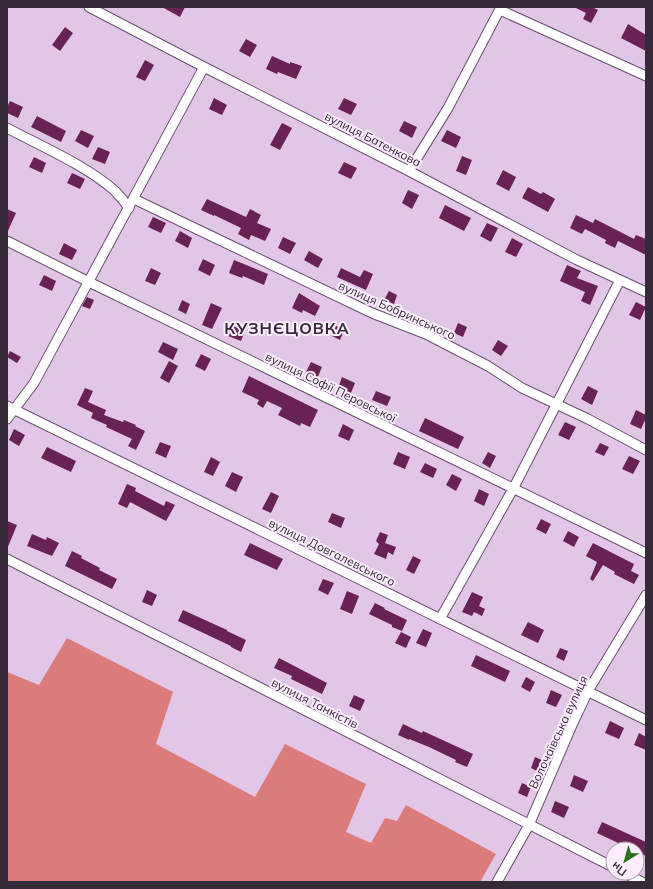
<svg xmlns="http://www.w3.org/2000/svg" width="653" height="889" font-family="Mulish,sans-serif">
<rect width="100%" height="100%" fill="#e2c6e7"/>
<polygon fill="#db7c7c" points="67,638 173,692 156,744 255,797 285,744 366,784 346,832 371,843 385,818 397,821 406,805 496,854 480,882 7,882 7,672 39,685"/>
<g fill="#682254">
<polygon points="162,7 185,7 180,17"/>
<polygon points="574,7 592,7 598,10 591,23 583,19 586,13"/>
<polygon points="628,24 646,35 646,51 621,38"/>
<polygon points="65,27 73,33 60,51 52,45"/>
<polygon points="246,39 257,45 250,57 239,51"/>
<polygon points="272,56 290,64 290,62 302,66 296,79 278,72 277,74 266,69"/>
<polygon points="145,60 154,65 145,81 136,77"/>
<polygon points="214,98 227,105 222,115 209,109"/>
<polygon points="344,98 357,104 351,115 338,109"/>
<polygon points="10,101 23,107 18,118 7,113 7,107"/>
<polygon points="37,116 66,131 61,142 31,127"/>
<polygon points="404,121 417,127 412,138 399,131"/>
<polygon points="282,123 292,128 280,150 270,145"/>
<polygon points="81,130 94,136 88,148 75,141"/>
<polygon points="447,130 461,137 456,148 441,141"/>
<polygon points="98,147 110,152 105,164 92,159"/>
<polygon points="462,156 472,160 466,175 456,171"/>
<polygon points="34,157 46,163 42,173 29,167"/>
<polygon points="344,162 357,168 351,179 338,173"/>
<polygon points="503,170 516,177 509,191 496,184"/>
<polygon points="72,173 85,179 80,189 67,183"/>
<polygon points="528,187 541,194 543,192 555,199 548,212 522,198"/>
<polygon points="408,190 419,195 412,209 402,203"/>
<polygon points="207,199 246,217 250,209 261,215 257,223 271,229 265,241 251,235 249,240 238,234 241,228 214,215 214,216 201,210"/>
<polygon points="445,205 471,218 464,231 439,218"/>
<polygon points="7,209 16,213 7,233"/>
<polygon points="576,215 593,223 595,219 634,239 636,235 646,239 646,255 618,241 615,248 605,243 606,240 585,229 582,234 570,228"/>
<polygon points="153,217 166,223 161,233 148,227"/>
<polygon points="487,223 498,228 491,242 480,236"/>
<polygon points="180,231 192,238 188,248 175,241"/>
<polygon points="283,237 296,243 290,254 278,248"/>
<polygon points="512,238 523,244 516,257 505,252"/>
<polygon points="64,243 77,250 72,260 59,254"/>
<polygon points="309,251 323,259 318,268 304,260"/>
<polygon points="203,259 215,265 210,276 198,270"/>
<polygon points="234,260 268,274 264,285 243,276 242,278 229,273"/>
<polygon points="567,265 581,271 577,278 598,286 590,305 581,301 585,292 560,281"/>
<polygon points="151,268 161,273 155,285 145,281"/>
<polygon points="341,268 360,277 364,270 373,274 366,290 337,277"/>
<polygon points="44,275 56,281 52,291 39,285"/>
<polygon points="389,291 397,295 394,304 384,300"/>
<polygon points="299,293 320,306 315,316 303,310 302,313 292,308"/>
<polygon points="87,297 94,300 90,309 82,306"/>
<polygon points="182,300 190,304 186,314 178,310"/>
<polygon points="636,302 646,307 640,320 629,315"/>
<polygon points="211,303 222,308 212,329 202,325"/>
<polygon points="458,323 467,327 463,337 454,333"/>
<polygon points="233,326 245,331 241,341 228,336"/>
<polygon points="336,326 344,330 340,340 332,336"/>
<polygon points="498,340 508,346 501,356 492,350"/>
<polygon points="163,342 178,349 173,360 158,352"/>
<polygon points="10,351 21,357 17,363 7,357"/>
<polygon points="201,354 211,359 205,371 195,366"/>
<polygon points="169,361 178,366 169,383 160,378"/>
<polygon points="311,362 322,367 317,379 305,374"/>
<polygon points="249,376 318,410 310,427 301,423 300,426 278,415 282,408 267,401 263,408 257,404 259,400 242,392"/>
<polygon points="342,377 355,383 351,393 338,388"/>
<polygon points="588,386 598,391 592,405 581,399"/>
<polygon points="85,388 93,391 88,402 106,410 104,415 123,422 124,420 136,425 135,426 145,431 136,450 128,446 132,439 106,427 107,425 91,418 93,413 77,405"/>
<polygon points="376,391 391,397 387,406 372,400"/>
<polygon points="636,410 646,415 646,418 641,429 630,424"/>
<polygon points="425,418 464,437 458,449 419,431"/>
<polygon points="565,422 576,427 569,440 558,435"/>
<polygon points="343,424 354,430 349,441 338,436"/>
<polygon points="14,429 25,435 19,446 9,440"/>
<polygon points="160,442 171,446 166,458 155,453"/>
<polygon points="600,443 609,447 604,456 595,452"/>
<polygon points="47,447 76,461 71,472 41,458"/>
<polygon points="398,452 410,457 405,469 393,464"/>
<polygon points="488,452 496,456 490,468 482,463"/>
<polygon points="629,456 640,461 633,474 622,469"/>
<polygon points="211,457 220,462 213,476 204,472"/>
<polygon points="425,463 437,469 433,478 420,472"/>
<polygon points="232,472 243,477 236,492 225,486"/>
<polygon points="452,474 462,479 456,491 446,485"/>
<polygon points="127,484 136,488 135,491 164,506 166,501 175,505 166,521 130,502 127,508 118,504"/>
<polygon points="479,489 489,494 484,506 474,501"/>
<polygon points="271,492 279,496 271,513 262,509"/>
<polygon points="332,513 345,518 341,528 328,522"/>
<polygon points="541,519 551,524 546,534 536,529"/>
<polygon points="7,521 17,525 7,549"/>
<polygon points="568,531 579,537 574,547 563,541"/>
<polygon points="380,532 388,535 385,543 396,547 393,555 388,552 386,559 374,554 379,544 376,541"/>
<polygon points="32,534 46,540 47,537 59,543 52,556 27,546"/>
<polygon points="250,543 283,559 277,570 244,555"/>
<polygon points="593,543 634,564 631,571 639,575 634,584 614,574 615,572 603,565 593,581 590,579 597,562 586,556"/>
<polygon points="72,551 82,556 81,558 100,568 99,570 117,579 112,589 65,566"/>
<polygon points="413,556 421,560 414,574 406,570"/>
<polygon points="323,579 334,583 328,595 318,590"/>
<polygon points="147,590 157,595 152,606 142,602"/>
<polygon points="347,591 359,596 352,614 340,609"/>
<polygon points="472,592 483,597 479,606 485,609 482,616 474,612 472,616 462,612"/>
<polygon points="375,603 385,608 384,609 407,620 402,631 392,627 392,625 369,614"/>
<polygon points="183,610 227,630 227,631 246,640 241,652 231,647 231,646 178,621"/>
<polygon points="528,622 544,630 538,643 521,635"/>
<polygon points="423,629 432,633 426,647 416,643"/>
<polygon points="401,632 411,637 406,648 395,643"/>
<polygon points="560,648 568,651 564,661 556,657"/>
<polygon points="476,655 510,671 505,682 471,666"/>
<polygon points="279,658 327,683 322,694 291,679 292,676 274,668"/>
<polygon points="526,677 535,682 530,692 521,687"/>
<polygon points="551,690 562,695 556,707 546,703"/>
<polygon points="354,695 365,700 360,711 349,706"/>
<polygon points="610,721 624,728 619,739 605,733"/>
<polygon points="403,724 422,733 423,731 473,754 467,767 455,762 456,760 429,747 409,739 409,740 398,735"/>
<polygon points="639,733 646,737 646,750 634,745"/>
<polygon points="535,757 544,761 539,772 531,768"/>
<polygon points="574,775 588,781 583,792 570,786"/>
<polygon points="522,783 531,787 527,797 518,793"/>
<polygon points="555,801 569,807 564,818 551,812"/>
<polygon points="602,822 646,842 646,856 637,852 637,849 631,849 597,833"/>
</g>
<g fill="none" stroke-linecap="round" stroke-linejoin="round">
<defs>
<g id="minor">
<polyline points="89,7 204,67 409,171 577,260 646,292"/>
<polyline points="500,10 646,76"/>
<path d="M7,128c34,18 80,38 108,63 5,5 10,11 14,17"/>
<polyline points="409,171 448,108 501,7"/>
<polyline points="134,199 372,313 426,334 488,366 522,388 588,419 646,450"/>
<polyline points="7,241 89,282 646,553"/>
<polyline points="7,406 646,720"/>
<polyline points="7,419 34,383 204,67"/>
<polyline points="7,559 613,867"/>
<polyline points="440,619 513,489 620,280"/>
<polyline points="624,873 642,882"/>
<polyline points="497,882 529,825 572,725 588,691 646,595"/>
</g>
</defs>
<use href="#minor" stroke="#68506d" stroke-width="11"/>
<use href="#minor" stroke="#fff" stroke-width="9"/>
</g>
<g text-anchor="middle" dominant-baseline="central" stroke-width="4" stroke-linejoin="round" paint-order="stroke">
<g font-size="12" fill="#352a37" stroke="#fbedfd">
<text transform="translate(373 139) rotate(27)">вулиця Батенкова</text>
<text transform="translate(397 310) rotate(24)">вулиця Бобринського</text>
<text transform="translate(331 387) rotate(26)">вулиця Софії Перовської</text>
<text transform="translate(332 552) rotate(26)">вулиця Довгалевського</text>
<text transform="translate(315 703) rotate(27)">вулиця Танкістів</text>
<text transform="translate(558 732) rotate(-65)">Волочаївська вулиця</text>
</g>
<g font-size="16" font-weight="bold" letter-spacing="1" fill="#352a37" stroke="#fbedfd">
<text x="287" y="328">КУЗНЄЦОВКА</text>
</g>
</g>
<rect width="653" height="889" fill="none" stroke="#352a37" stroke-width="16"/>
<g transform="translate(625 861) rotate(217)"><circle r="19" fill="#fbedfd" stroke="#ac9fae"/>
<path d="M0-3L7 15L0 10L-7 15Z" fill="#287319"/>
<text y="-6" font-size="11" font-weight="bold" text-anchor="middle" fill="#352a37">Пн</text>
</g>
</svg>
